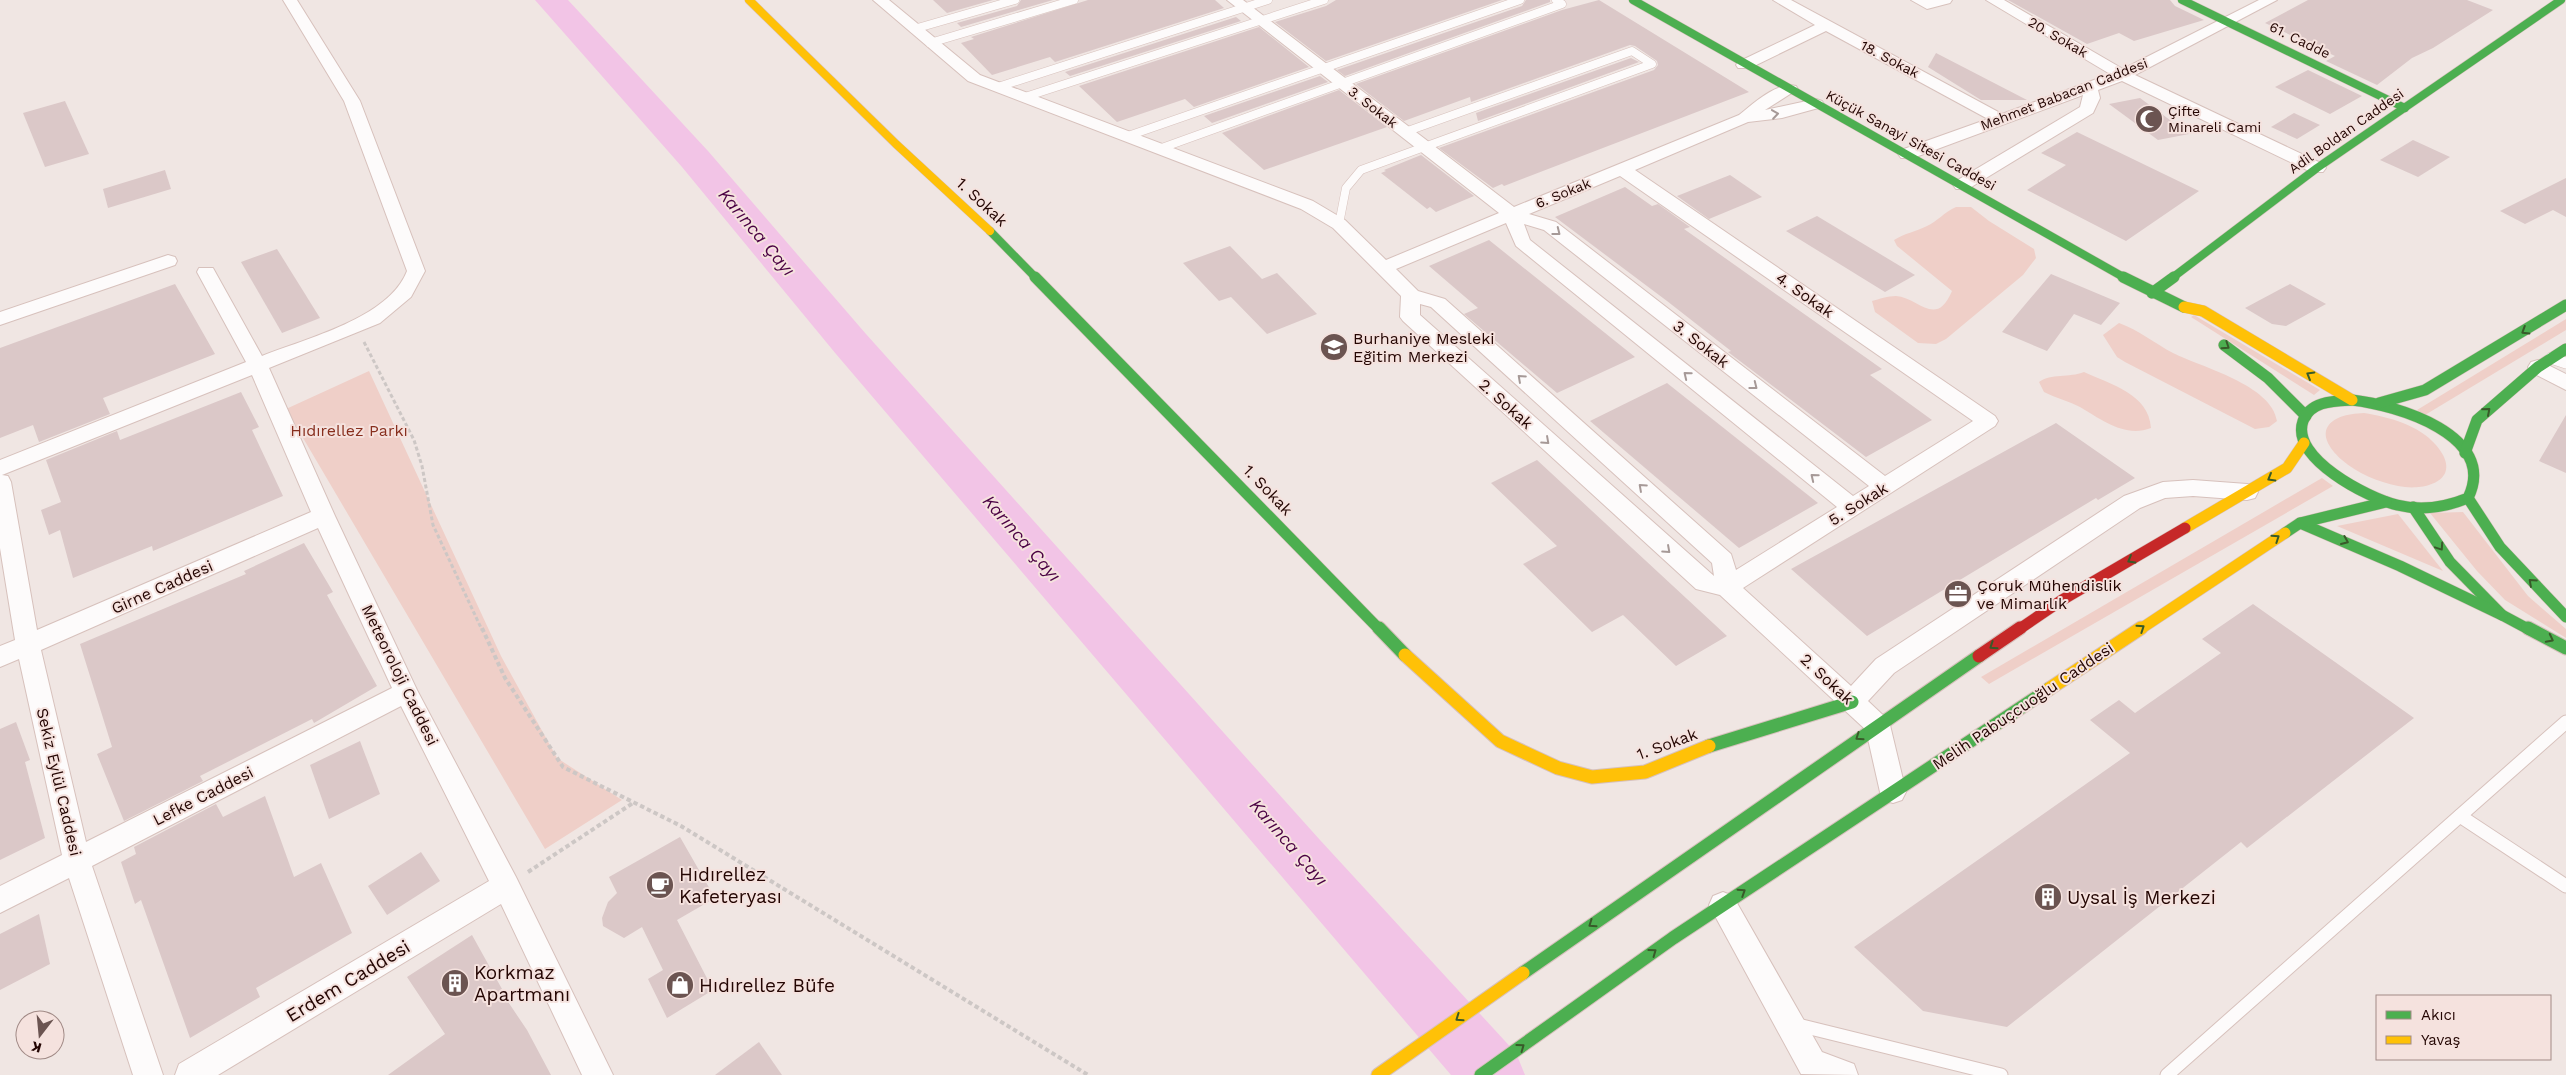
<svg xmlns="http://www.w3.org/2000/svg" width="2566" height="1075" font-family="'Work Sans',sans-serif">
<rect width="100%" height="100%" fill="#f0e6e3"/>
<g fill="#efcfc8">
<path d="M1956,207h15l18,14 45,28 2,9 -13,17 -77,64 -10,5 -18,-1 -43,-31 -3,-11c7,-2 16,-5 24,-5 22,1 40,33 56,-5l-55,-45 -3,-6c11,-7 21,-8 33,-14 11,-5 16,-13 29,-19z"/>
<polygon points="2194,315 2320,390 2314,395 2191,317"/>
<polygon points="2566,319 2566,330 2425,415 2417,410"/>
<path d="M2119,323c20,7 35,20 54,30 28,14 99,32 104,68l-8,6 -14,2 -130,-67 -8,-5 -14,-22z"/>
<polygon points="369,371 501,656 557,758 622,800 545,849 286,409"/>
<path d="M2084,372c26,12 65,22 67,56 -26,10 -49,-8 -71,-21 -11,-6 -25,-9 -36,-15l-5,-10c12,-9 30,-4 45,-10z"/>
<path d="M2364,413c25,4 55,12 72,32 29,34 -9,47 -38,41 -20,-4 -41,-13 -56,-26 -31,-28 -14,-46 22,-47z"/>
<polygon points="2322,478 2333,486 1989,684 1981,677"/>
<polygon points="2463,512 2528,596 2566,629 2566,638 2505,600 2477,571 2430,513"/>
<polygon points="2398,514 2443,571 2337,526"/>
</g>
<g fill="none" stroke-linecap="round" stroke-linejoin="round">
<polygon fill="#f2c4e6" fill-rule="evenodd" points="535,0 568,0 708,151 866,334 1320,840 1516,1053 1525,1075 1451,1075 836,354 682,167"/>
</g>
<g fill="#dbc8c8">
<polygon points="933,0 993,0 947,13"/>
<polygon points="1021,0 1053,0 961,27 957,23 1017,6"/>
<polygon points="1088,0 1215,0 1224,8 1055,62 1050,57 992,75 961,43 974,39 971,37"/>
<polygon points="1336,0 1502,0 1326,61 1275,22 1326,6"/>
<polygon points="1526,0 1550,0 1550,2 1345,76 1337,70 1522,6"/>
<polygon points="1599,0 1749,92 1504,186 1502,184 1493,188 1439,148 1654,70 1658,65 1657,61 1635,46 1630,45 1471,102 1470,97 1404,121 1356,84 1562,10"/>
<polygon points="2008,0 2170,0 2175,6 2204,20 2134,41 2119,33 2087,44"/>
<polygon points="2308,0 2467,0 2493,10 2433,48 2412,58 2377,85 2326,61 2335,56 2265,23"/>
<polygon points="1236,17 1241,21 1070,76 1065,72"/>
<polygon points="1259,27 1309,67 1194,107 1185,99 1117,122 1079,86"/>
<polygon points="1936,53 2027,100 1981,100 1928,67"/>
<polygon points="1631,58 1639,62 1478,121 1476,113"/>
<polygon points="2308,70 2362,96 2330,114 2275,87"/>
<polygon points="1320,76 1328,82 1212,123 1204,116"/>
<polygon points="1339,90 1387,127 1264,170 1222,133"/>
<polygon points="2140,98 2189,134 2158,140 2109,104"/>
<polygon points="65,101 89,154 45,167 23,113"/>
<polygon points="2294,113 2320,125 2297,139 2271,127"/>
<polygon points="2077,132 2199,191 2126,241 2027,190 2066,165 2041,153"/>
<polygon points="2413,140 2450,157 2418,177 2380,160"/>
<polygon points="1421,155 1474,196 1436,212 1430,207 1427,209 1381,173 1386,171 1384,170"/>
<polygon points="165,170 171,189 108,208 103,189"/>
<polygon points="1730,175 1762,197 1709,219 1677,196"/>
<polygon points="2566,178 2566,217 2553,210 2525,224 2500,211"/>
<polygon points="1625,187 1652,206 1658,204 1690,227 1684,229 1882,369 1870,375 1932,420 1866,457 1728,352 1731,351 1667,301 1555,217"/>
<polygon points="1817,216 1915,275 1885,292 1786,231"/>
<polygon points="1489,240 1635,357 1557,393 1464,314 1478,308 1429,266"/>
<polygon points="1230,246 1262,279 1277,273 1317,314 1267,334 1231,297 1219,301 1183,263"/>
<polygon points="277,249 320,318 282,333 241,262"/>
<polygon points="2051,274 2120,303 2101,325 2074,314 2047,351 2002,332"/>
<polygon points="175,284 215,354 103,398 110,414 39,442 33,425 0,438 0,348"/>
<polygon points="2290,284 2326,304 2286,326 2272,324 2245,308"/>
<polygon points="1667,383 1818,503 1739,548 1590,421"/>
<polygon points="241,392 259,427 252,430 283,496 153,551 152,546 73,578 60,530 49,535 41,510 61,502 46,460 117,431 120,440"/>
<polygon points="2566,415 2566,473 2539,461"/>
<polygon points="2056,423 2135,478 2098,500 2096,498 1867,636 1791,569"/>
<polygon points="1537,460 1727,636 1676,666 1623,615 1592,632 1523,564 1557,546 1491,483"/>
<polygon points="304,543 333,592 327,595 377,686 314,723 312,719 200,776 203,781 124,821 97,754 112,747 80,644 246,574 244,571"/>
<polygon points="2253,604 2414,718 2247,848 2241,842 2007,1027 1923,1011 1854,947 2130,753 2090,720 2119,700 2135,713 2221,653 2202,639"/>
<polygon points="16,722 30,760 25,762 45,838 0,860 0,729"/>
<polygon points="360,741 380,794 329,819 310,765"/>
<polygon points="265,796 294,877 321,863 352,933 256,988 260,997 190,1038 141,900 135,904 121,862 136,854 134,847 216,804 223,817"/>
<polygon points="680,837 715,898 677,920 713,990 667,1018 648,979 663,970 642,927 624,938 603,926 602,918 608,902 617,893 609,877"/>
<polygon points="421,852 440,881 387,915 368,886"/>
<polygon points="39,914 50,964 0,990 0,934"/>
<polygon points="472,935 502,989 500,990 527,1030 551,1075 388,1075 445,1034 407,977"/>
<polygon points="759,1042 782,1075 715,1075"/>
</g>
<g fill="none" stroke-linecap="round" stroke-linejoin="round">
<defs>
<g id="lane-far2">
<polyline points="914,29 1015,0"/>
<polyline points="930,43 1074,0"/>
<polyline points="998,87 1268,0"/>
<polyline points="1025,97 1324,0"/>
<polyline points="1128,136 1520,0"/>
<polyline points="1159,149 1562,4 1556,0"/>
<polyline points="1339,224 1346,188 1361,170 1652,64 1632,51 1405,132"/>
</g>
<polyline id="lane-far1" points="2551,358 2566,363"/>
<g id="lane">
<polyline points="2460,816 2566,886"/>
<polyline points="1794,1024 2001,1075"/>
<polyline points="2167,1075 2566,722"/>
</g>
<g id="street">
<path d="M283,0h14l63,101 65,170 -14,26 -31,26 -111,45 66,148 82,174 99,187 97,198h-31l-81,-171 -283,171h-43l4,-11 310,-183 -88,-175 -309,160 71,209h-30l-64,-197 -69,35v-27l62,-31 -43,-196 -19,8v-21l15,-6 -15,-92v-88l246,-98 -49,-90 2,-4h14l49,88c45,-18 127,-38 145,-85l-63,-170zM252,375l59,137 -274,118 -26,-148 -3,-6 -6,-1zM318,528l74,160 -306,154 -45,-192z"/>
<path d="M873,0h16l91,75 333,126 32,19 41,40 113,-47 -272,-213h16l271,207 225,-92c14,-11 38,-34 57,-29l2,3 -33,21 51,-11 6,2 2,3 -2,3 -40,11 -34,4 -113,48 360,246 3,5 -3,5 -252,162 108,98 25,-27 248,-163 39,-14 30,-2 54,4 8,2 3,6 -3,6 -8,2 -54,-4 -28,2 -25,10 -246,165 -26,28 18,17 4,7 16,67 -4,8 -9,3 -9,-3 -4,-8 -14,-62 -146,-135 -24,-6 -293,-268 -3,-4 1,-21 -68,-68 -32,-19 -333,-128zM1620,176l353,245 -88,55 -329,-254 -27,-8zM1506,223l10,23 321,261 -101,63 -5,-16 -286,-255 -27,-8 -22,-22zM1524,224l20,6 325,256 -16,10 -323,-256zM1420,304l11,3 281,256 2,13 -294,-261z"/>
<polygon points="1773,0 1791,0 2002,114 2110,74 1986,0 2004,0 2123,69 2259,0 2277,0 2135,75 2323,164 2326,168 2323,172 2311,172 2122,81 2098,90 2100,98 2093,113 1968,189 1956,189 1953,185 1956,181 2080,107 2083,95 1913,158 1901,158 1898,154 1901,150 1988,119 1826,31 1750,68 1738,68 1736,65 1738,62 1815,25"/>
<polygon points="1911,0 1952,0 1950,3 1927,9"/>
<polygon points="168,255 175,257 177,261 175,265 0,325 0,312"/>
<polygon points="2538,360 2566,374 2566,390 2531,372 2528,367 2531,362"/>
<polygon points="1723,892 1733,896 1822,1052 1854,1064 1858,1075 1801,1074 1709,905 1713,896"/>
</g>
<g id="fast-far2">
<polyline points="1633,0 2125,278"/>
<polyline points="2182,0 2405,108"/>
<polyline points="990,231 1036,278"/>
<polyline points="2172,278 2317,168 2561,0"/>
</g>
<g id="fast-far1">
<polyline points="1035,277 1380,630"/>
<polyline points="2123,277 2184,307"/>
<polyline points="2152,293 2174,277"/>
<polyline points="2224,345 2268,378 2306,416"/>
<path d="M2352,400c44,5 147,35 116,98 -22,9 -47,13 -71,7 -29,-7 -107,-47 -94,-84 7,-20 31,-20 49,-21z"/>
<polyline points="2379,403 2425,390 2566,305"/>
<polyline points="2465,453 2477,420 2538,367 2566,349"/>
<polyline points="2468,498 2500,547 2566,617"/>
<polyline points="2413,507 2450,562 2502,615 2530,630"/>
<polyline points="2300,523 2400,566 2502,615"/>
<polyline points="2285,533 2300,523 2386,502"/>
</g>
<g id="fast">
<polyline points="1379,628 1405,655"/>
<polyline points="2528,628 2566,648"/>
<polyline points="1709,746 1852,702"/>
<polyline points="1523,973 1979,656"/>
<polyline points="1481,1075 1673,938 2049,689"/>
</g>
<polyline id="slow-far2" points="749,0 896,144 990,231"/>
<g id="slow-far1">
<polyline points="2184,307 2203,311 2352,400"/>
<polyline points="2185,528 2287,468 2304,443"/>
<polyline points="2139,630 2285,533"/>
</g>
<g id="slow">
<polyline points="1405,655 1500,741 1558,768 1592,777 1645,772 1709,746"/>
<polyline points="2049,689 2141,628"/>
<polyline points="1378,1075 1523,973"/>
</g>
<polyline id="jam-far1" points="2018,630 2062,600 2185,528"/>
<polyline id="jam" points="1979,656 2020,628"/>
</defs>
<use href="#lane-far2" stroke="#d7c1bc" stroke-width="9"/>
<use href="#lane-far1" stroke="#d7c1bc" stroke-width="12"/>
<use href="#lane" stroke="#d7c1bc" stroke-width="15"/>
<use href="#street" stroke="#d7c1bc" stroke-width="2"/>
<use href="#fast-far2" stroke="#d7c1bc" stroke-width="9"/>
<use href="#fast-far1" stroke="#d7c1bc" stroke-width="12"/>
<use href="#fast" stroke="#d7c1bc" stroke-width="15"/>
<use href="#slow-far2" stroke="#d7c1bc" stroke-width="9"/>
<use href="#slow-far1" stroke="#d7c1bc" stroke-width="12"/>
<use href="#slow" stroke="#d7c1bc" stroke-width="15"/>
<use href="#jam-far1" stroke="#d7c1bc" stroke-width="12"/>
<use href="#jam" stroke="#d7c1bc" stroke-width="15"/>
<polyline stroke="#cdc7c5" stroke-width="3" stroke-dasharray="4 2.5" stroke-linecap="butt" points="364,342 414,440 422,466 433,525 482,630"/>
<g stroke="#cdc7c5" stroke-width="4" stroke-dasharray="4.5 3" stroke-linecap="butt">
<polyline points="482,628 505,678 563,767 681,826 1088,1075"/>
<polyline points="528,872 633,803"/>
</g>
<use href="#lane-far2" stroke="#fdfbfb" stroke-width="8"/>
<use href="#lane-far1" stroke="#fdfbfb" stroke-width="11"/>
<use href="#lane" stroke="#fdfbfb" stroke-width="13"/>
<use href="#street" fill="#fdfbfb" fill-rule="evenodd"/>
<use href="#fast-far2" stroke="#4caf50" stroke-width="8"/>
<use href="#fast-far1" stroke="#4caf50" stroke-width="11"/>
<use href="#fast" stroke="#4caf50" stroke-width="13"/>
<use href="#slow-far2" stroke="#ffc107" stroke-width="8"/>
<use href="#slow-far1" stroke="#ffc107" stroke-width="11"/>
<use href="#slow" stroke="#ffc107" stroke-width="13"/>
<use href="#jam-far1" stroke="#c62828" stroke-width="11"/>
<use href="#jam" stroke="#c62828" stroke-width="13"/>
</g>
<defs><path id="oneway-chevron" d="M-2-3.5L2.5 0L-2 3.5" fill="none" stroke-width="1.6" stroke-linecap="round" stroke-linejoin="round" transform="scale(1.25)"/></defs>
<g stroke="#a69997">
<use href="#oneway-chevron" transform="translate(1775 114) rotate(-8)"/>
<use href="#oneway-chevron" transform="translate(1557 232) rotate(38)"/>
<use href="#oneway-chevron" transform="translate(1687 375) rotate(-141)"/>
<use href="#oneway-chevron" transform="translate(1521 378) rotate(-138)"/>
<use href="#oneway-chevron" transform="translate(1754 386) rotate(38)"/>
<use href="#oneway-chevron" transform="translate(1546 441) rotate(42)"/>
<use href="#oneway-chevron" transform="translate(1814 477) rotate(-141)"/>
<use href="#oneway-chevron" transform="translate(1642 487) rotate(-138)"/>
<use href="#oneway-chevron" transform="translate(1667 550) rotate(42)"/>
</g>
<g stroke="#385a29">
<use href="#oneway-chevron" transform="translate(2525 331) rotate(148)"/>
<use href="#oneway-chevron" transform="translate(2226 346) rotate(34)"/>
<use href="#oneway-chevron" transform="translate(2310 375) rotate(-150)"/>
<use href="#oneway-chevron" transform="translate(2487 411) rotate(-41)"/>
<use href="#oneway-chevron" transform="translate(2271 478) rotate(150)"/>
<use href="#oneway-chevron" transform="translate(2276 538) rotate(-34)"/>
<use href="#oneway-chevron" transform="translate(2345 541) rotate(23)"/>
<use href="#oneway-chevron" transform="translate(2440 547) rotate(56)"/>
<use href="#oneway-chevron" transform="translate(2131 560) rotate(150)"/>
<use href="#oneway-chevron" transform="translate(2532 582) rotate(-138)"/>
<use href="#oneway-chevron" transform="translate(2141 628) rotate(-34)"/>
<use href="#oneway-chevron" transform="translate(2550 639) rotate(27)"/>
<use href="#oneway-chevron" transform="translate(1993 646) rotate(146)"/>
<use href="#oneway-chevron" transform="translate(1859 737) rotate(145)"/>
<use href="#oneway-chevron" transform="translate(1742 892) rotate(-33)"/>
<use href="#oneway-chevron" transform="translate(1592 924) rotate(145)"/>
<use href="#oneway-chevron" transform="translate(1653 952) rotate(-36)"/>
<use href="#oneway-chevron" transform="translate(1459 1018) rotate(145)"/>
<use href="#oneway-chevron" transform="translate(1521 1047) rotate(-36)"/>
</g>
<defs>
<symbol id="mosque-disc" viewBox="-11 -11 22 22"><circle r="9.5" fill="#6b5451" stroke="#f5e2de"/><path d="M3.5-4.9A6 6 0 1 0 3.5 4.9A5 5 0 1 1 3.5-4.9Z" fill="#fff"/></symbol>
<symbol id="school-disc" viewBox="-11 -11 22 22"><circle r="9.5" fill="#6b5451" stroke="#f5e2de"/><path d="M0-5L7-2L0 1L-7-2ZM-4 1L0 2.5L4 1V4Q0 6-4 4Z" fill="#fff"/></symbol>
<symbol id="office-disc" viewBox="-11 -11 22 22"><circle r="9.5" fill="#6b5451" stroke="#f5e2de"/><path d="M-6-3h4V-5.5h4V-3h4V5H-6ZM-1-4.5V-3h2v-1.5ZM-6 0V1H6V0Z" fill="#fff"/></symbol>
<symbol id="cafe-disc" viewBox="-11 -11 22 22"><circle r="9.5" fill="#6b5451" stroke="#f5e2de"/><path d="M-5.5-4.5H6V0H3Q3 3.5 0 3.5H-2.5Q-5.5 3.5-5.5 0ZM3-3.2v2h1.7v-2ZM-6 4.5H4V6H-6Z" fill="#fff"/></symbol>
<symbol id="building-disc" viewBox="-11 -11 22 22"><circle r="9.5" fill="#6b5451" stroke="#f5e2de"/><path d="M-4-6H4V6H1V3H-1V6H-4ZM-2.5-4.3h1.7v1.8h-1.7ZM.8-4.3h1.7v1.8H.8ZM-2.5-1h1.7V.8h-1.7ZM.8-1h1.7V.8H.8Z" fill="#fff"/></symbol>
<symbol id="shop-disc" viewBox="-11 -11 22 22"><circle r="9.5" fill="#6b5451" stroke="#f5e2de"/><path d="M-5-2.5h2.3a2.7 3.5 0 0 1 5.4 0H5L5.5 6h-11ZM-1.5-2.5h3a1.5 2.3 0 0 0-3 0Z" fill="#fff"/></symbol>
</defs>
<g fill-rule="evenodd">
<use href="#mosque-disc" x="2133" y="103" width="32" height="32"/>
<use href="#school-disc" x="1318" y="331" width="32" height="32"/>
<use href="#office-disc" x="1942" y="578" width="32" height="32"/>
<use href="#cafe-disc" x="644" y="869" width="32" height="32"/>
<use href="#building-disc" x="2032" y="881" width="32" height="32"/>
<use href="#building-disc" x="439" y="967" width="32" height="32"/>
<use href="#shop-disc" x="664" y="969" width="32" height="32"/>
</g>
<g text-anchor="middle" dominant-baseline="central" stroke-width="4" stroke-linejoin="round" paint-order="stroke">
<g font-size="14" fill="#230502" stroke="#f5e2de">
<text transform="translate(2058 37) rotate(30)">20. Sokak</text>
<text transform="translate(2300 40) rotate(26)">61. Cadde</text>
<text transform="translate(1890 59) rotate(28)">18. Sokak</text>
<text transform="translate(2064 94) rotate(-21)">Mehmet Babacan Caddesi</text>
<text transform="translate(1373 107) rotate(38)">3. Sokak</text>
<text transform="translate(2346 131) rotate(-35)">Adil Boldan Caddesi</text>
<text transform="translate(1911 140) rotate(29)">Küçük Sanayi Sitesi Caddesi</text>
<text transform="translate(1563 193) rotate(-22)">6. Sokak</text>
</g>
<g font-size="14" fill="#230502" stroke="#f5e2de" text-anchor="start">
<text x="2168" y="111">Çifte<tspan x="2168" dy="16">Minareli Cami</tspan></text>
</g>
<g font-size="16" fill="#230502" stroke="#f5e2de">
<text transform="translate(982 202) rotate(43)">1. Sokak</text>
<text transform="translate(1805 295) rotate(35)">4. Sokak</text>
<text transform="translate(1701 344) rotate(38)">3. Sokak</text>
<text transform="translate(1506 404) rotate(42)">2. Sokak</text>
<text transform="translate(1268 490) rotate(46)">1. Sokak</text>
<text transform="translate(1858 504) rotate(-32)">5. Sokak</text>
<text transform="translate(162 587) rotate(-24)">Girne Caddesi</text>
<text transform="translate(400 675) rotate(64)">Meteoroloji Caddesi</text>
<text transform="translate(1827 679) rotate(43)">2. Sokak</text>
<text transform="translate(2023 706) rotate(-34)">Melih Pabuçcuoğlu Caddesi</text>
<text transform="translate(1667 744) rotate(-20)">1. Sokak</text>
<text transform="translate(59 782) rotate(77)">Sekiz Eylül Caddesi</text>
<text transform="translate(203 796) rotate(-27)">Lefke Caddesi</text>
</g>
<g font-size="16" fill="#230502" stroke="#f5e2de" text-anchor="start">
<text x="1353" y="338">Burhaniye Mesleki<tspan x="1353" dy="18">Eğitim Merkezi</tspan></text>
<text x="1977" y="585">Çoruk Mühendislik<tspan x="1977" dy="18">ve Mimarlık</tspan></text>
</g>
<g font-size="16" fill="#882f1e" stroke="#f5e2de">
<text x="349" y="430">Hıdırellez Parkı</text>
</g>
<g font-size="18" font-style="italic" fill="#4a0143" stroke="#f5e2de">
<text transform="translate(757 232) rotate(50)">Karınca Çayı</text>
<text transform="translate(1022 538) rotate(49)">Karınca Çayı</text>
<text transform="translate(1289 842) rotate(49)">Karınca Çayı</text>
</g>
<g font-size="19" fill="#230502" stroke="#f5e2de" text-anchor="start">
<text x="679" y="874">Hıdırellez<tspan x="679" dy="22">Kafeteryası</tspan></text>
<text x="2067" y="897">Uysal İş Merkezi</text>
<text x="474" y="972">Korkmaz<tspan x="474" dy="22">Apartmanı</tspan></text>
<text x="699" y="985">Hıdırellez Büfe</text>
</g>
<g font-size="19" fill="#230502" stroke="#f5e2de">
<text transform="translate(348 981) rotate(-31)">Erdem Caddesi</text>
</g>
</g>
<rect x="2376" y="995" width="175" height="65" fill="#f5e2de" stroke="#a18a86"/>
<rect x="2386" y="1011" width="25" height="8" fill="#4caf50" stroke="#a18a86"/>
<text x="2421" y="1020" font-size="15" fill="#230502">Akıcı</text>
<rect x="2386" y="1036" width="25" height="8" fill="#ffc107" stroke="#a18a86"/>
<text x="2421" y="1045" font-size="15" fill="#230502">Yavaş</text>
<g transform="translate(40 1035) rotate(196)"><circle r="24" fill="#f5e2de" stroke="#a18a86"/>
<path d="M0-4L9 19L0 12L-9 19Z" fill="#6b5451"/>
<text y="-8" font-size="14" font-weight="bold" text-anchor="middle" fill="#230502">K</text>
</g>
</svg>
